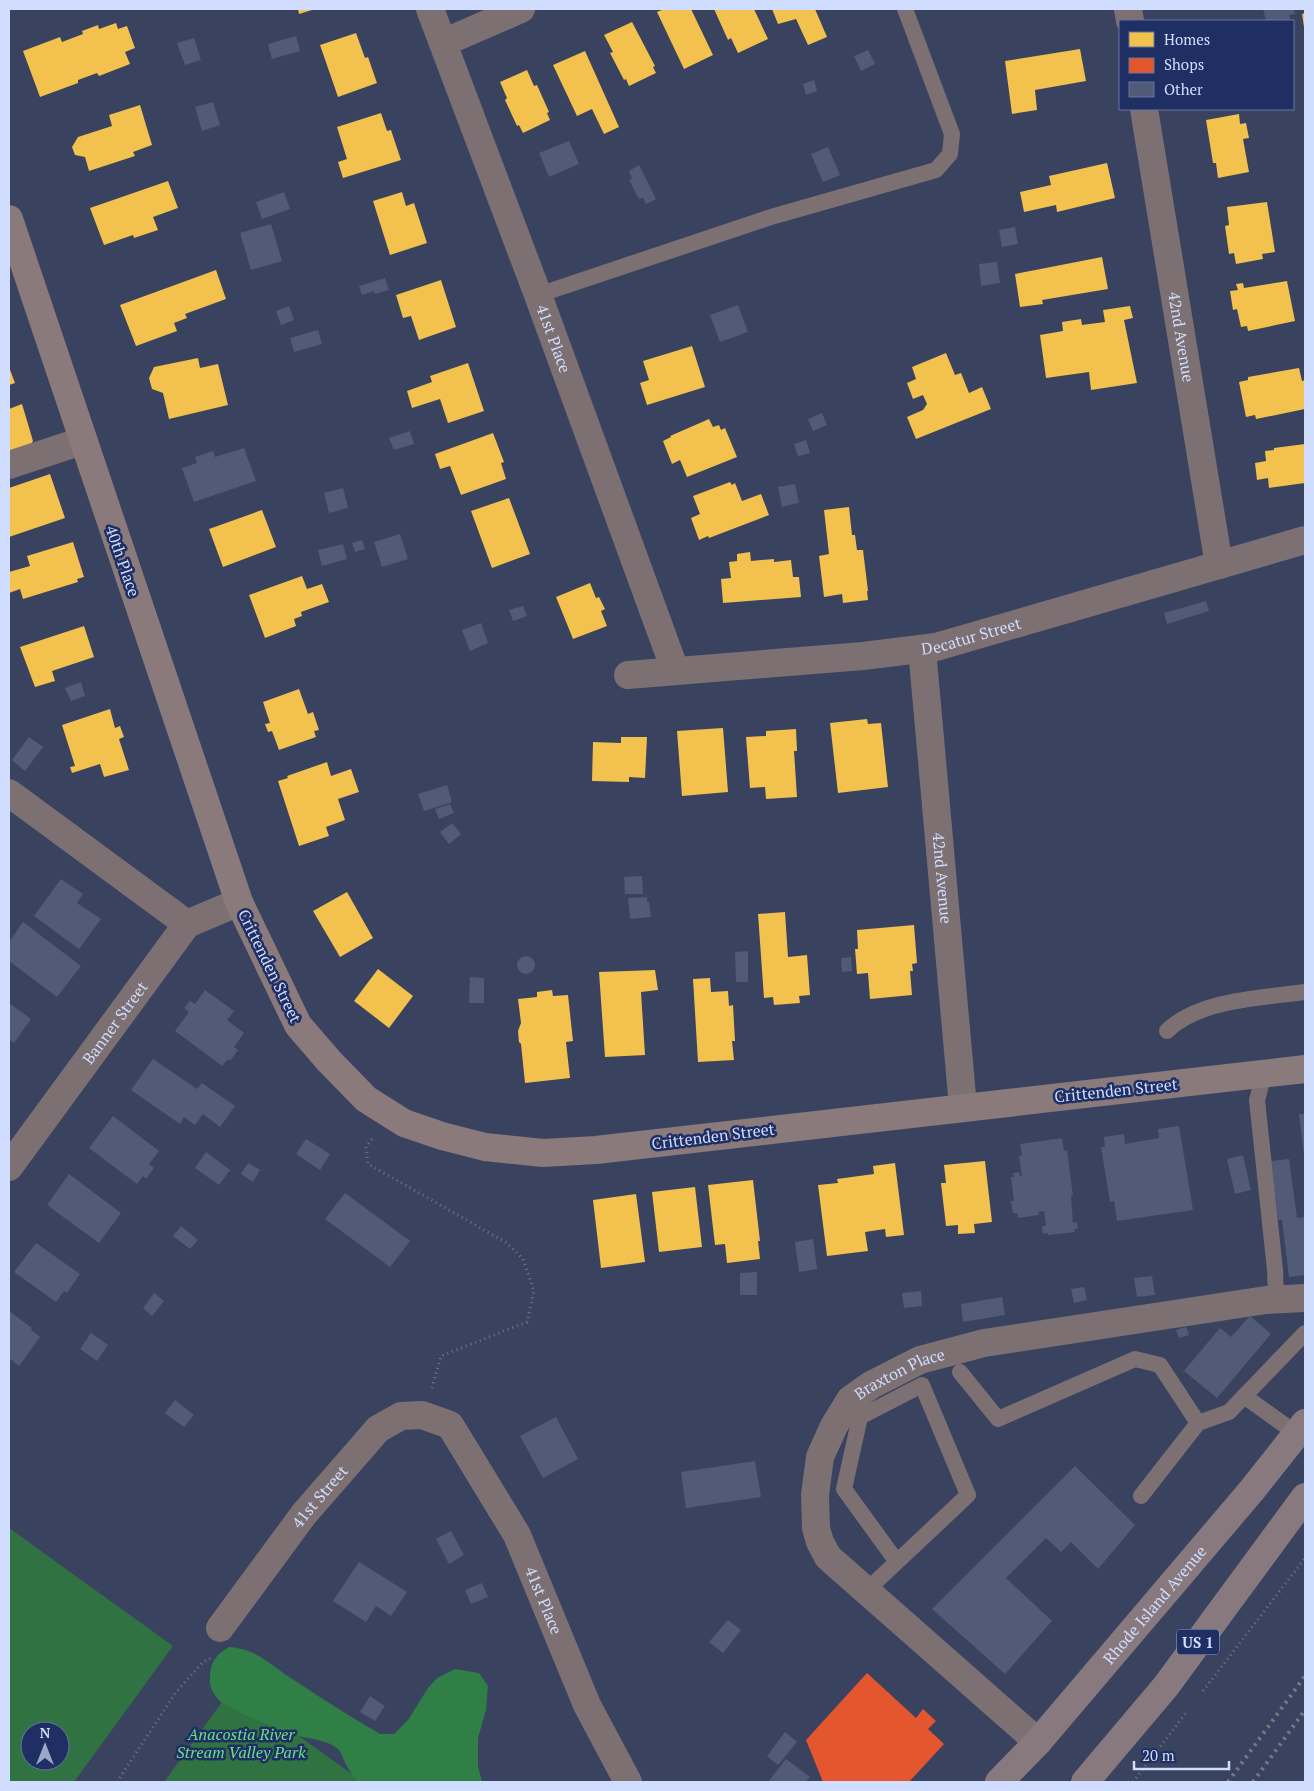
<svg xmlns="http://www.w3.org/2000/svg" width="1314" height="1791" font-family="'PT Serif',serif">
<rect width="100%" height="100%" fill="#39425f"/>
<g fill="#307242" fill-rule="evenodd">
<path d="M9,1528l164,118 -99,136h-65zM30,1731h30v30h-30z"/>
<polygon points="232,1688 363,1782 164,1782"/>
</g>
<path fill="#2f7f47" d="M229,1647c29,2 42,19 65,33 28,19 57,37 86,54h14l14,-14 20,-32 9,-10 18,-9 24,4 9,13 -2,24 -8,28v28l4,16h-124c-4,-5 -8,-10 -11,-16 -3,-4 -5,-13 -9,-17 -11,-9 -27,-10 -40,-13 -16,-5 -67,-25 -78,-35 -7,-7 -11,-14 -10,-24 0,-15 7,-23 19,-30z"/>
<g fill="#f2c14e">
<polygon points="298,9 315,9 299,14"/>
<polygon points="664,9 691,9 713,55 684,69 657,12"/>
<polygon points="714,9 754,9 768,39 738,53 731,38 728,40"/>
<polygon points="772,9 815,9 827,37 808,45 796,19 778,24"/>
<polygon points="1305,13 1305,27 1304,27 1302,14"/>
<polygon points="632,22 655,66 653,67 656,73 629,86 626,79 624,80 610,53 613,52 604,35"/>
<polygon points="116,23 118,29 127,26 135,48 125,52 130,64 99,76 97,73 78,80 78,83 40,97 23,51 60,37 62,42 83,34 82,31 98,25 99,29"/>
<polygon points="356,33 365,58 368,57 377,83 338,97 320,45"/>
<polygon points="1080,49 1086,81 1035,90 1037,110 1012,114 1005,61"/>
<polygon points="585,51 619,127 604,134 592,109 577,116 553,65"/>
<polygon points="527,70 534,86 537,85 549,112 547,113 550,120 523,133 519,125 517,126 505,100 507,98 500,82"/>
<polygon points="140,105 152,145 133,152 135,156 89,171 85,157 75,155 72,147 78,137 112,126 109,115"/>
<polygon points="381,113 387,131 391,130 401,160 343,178 338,162 347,159 337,127"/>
<polygon points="1239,114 1240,124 1246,123 1249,138 1243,139 1249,172 1218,178 1216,163 1213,163 1206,120"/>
<polygon points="1107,163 1115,198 1057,212 1056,205 1024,212 1020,192 1051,185 1049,176"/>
<polygon points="168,181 178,208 153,217 158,230 134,238 133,235 104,245 90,208"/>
<polygon points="402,192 406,206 414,203 427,243 390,255 373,201"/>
<polygon points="1267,202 1275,252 1262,254 1263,259 1236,264 1234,253 1229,254 1225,226 1229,225 1227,207"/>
<polygon points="1102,257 1108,289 1042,300 1043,304 1020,307 1015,274"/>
<polygon points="216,270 226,299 185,314 187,318 174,323 177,331 136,346 120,305"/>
<polygon points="441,280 456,327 419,340 411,316 403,318 396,295"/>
<polygon points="1287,281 1295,321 1248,331 1247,326 1241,327 1237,309 1233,310 1230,291 1238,290 1236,284 1243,283 1244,288"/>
<polygon points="1130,306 1133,318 1124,320 1137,383 1091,390 1089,372 1046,378 1040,335 1063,331 1062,322 1081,319 1082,325 1105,322 1103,310"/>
<polygon points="692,346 705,387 647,405 640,383 649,380 643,361"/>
<polygon points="946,353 955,375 961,373 969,393 982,387 991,409 916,439 907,417 923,410 927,404 923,395 913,399 907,383 916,379 912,367"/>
<polygon points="198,358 200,368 218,364 228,405 169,419 163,393 152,389 149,378 154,367"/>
<polygon points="468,363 484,411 448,423 440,399 412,408 407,391 432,382 430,376"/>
<polygon points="9,367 15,383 9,385"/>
<polygon points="1299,368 1302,381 1305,380 1305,409 1256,419 1255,415 1246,417 1239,382 1248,380 1248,377"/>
<polygon points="22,404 33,441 28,450 9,456 9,409"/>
<polygon points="709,419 713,427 719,425 721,430 725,428 737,457 687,477 680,460 672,464 663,441 671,437 670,436"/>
<polygon points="493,433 504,462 501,463 506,479 461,495 450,466 440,469 435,454"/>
<polygon points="1305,444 1305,483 1269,488 1268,478 1257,480 1255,463 1266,461 1265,451 1274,450 1274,448"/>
<polygon points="50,474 65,518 9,537 9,488"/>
<polygon points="730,482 732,485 735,483 742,501 761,494 769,515 709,538 708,536 699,540 691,518 700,514 693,496"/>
<polygon points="509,498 530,554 492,568 471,511"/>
<polygon points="849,507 852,535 855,535 857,550 863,550 868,591 867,591 868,600 843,603 842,594 824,597 819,556 829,554 824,510"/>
<polygon points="262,510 276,547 223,567 209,529"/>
<polygon points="73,542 84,577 77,579 78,582 23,599 20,589 9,593 9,572 30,566 27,556"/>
<polygon points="750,552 751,561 774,559 774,562 791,560 793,577 799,577 801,597 723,603 721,579 731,578 729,562 737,561 737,554"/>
<polygon points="302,576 307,589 322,584 329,602 301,612 302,616 294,619 296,626 265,638 249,595"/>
<polygon points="590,583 596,598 599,597 605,609 601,611 607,626 573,639 556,597"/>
<polygon points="84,626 94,657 52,671 55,681 35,687 20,647"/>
<polygon points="299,689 308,714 313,712 319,730 314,731 316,737 279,750 272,731 268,732 265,724 270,723 263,702"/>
<polygon points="110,709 115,728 120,726 124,737 119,739 129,770 104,777 100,764 72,773 70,767 75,766 62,725"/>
<polygon points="867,719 868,724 881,723 888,787 838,793 830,723"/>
<polygon points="723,728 728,792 682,796 677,731"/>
<polygon points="796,729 797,751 794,751 797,797 766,799 765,787 750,788 746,737 766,736 766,731"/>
<polygon points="621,737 647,737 645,778 629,777 629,782 592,781 593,742 621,743"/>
<polygon points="327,762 331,776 351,769 359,792 338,799 345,820 326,827 329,836 299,846 278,781 288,778 287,776"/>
<polygon points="347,892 373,938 340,957 313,911"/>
<polygon points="785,912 788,957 807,955 810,995 799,996 800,1003 774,1005 773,997 764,998 758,914"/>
<polygon points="914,925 917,963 912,964 913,971 910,971 912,995 870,999 868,973 857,974 855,949 858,949 857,930"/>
<polygon points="378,969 413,996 389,1028 354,1001"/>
<polygon points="655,970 658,990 641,992 645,1055 605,1057 599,972"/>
<polygon points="710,978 711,992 728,991 729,1006 733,1005 735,1041 732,1041 734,1060 698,1062 693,979"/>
<polygon points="552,990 553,996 568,995 573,1041 566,1042 570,1078 525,1083 521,1044 519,1042 518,1031 521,1023 518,999 537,997 537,992"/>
<polygon points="985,1161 992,1222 974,1224 975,1233 958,1234 958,1225 946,1226 941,1183 946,1183 944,1165"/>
<polygon points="895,1163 904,1235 886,1237 885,1229 865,1232 868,1251 827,1256 818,1185 838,1183 837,1179 874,1174 873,1166"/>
<polygon points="753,1180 760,1241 758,1241 760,1259 727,1263 725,1244 715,1245 708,1185"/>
<polygon points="695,1187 702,1247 659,1252 652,1192"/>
<polygon points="636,1194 645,1262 601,1268 593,1200"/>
</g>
<polygon fill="#e4572e" points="867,1673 916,1718 923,1709 936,1721 928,1729 944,1744 909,1782 823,1782 806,1740"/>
<g fill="#515a77">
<polygon points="1263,9 1294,9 1295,14 1289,15 1291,21 1266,21"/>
<polygon points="296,36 300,51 272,59 268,44"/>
<polygon points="194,38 201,60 185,65 177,43"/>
<polygon points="868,50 875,64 861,71 854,56"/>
<polygon points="814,80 817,91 806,95 803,84"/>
<polygon points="213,102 220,125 202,131 195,107"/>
<polygon points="569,141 579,164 549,177 539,153"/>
<polygon points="828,147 840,175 823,182 811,154"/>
<polygon points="639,165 656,199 646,204 643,198 639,199 629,180 632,179 629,171"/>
<polygon points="284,192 290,209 262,219 256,202"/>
<polygon points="271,224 282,261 251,270 240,233"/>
<polygon points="1015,227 1018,244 1002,247 999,230"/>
<polygon points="997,262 1000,283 981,286 979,264"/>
<polygon points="385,278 389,290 375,294 374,291 362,295 359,286"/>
<polygon points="738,305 748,332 720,342 710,315"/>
<polygon points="289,306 294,320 281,325 276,311"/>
<polygon points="318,330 322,344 294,352 290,338"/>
<polygon points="822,413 827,425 813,431 808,419"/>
<polygon points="410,431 414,444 394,450 389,438"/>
<polygon points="806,440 810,453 798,456 794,444"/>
<polygon points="244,448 256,481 194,502 182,468 197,463 195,457 213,451 215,457"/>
<polygon points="795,484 799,503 782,507 778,487"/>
<polygon points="343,488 348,508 329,513 324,493"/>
<polygon points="400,534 408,559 382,567 374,542"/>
<polygon points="362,540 365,549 355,552 352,543"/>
<polygon points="343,544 347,559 322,566 318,550"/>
<polygon points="1206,601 1209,611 1167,624 1164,613"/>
<polygon points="523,606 527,616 513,621 509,610"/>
<polygon points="481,623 488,643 470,651 462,630"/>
<polygon points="81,682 85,696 71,701 65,688"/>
<polygon points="29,737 43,747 25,771 12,760"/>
<polygon points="447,785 452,802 424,811 418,794"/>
<polygon points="450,804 454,813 439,819 435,809"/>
<polygon points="452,823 461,834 449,844 440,832"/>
<polygon points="642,876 643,894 625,894 624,877"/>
<polygon points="61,879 83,894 77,903 101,919 79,949 34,916"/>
<polygon points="647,897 647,902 649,902 651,917 630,919 628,898"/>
<polygon points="23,922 81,966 57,997 9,961 9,942"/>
<polygon points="748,951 748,982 736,982 735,952"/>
<circle cx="526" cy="965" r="9"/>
<polygon points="851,957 852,971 842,972 841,958"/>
<polygon points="470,977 484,978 484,1003 469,1003"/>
<polygon points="205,990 234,1011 227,1020 244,1033 234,1047 238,1050 230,1061 228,1059 222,1066 175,1031 189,1012 184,1008 190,1001 195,1004"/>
<polygon points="9,1003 31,1019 14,1043 9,1039"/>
<polygon points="153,1059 197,1089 202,1083 235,1106 220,1127 203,1114 195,1125 184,1117 180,1124 131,1090"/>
<polygon points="1299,1114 1305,1114 1305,1153 1304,1154"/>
<polygon points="113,1116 159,1151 149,1164 154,1168 146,1179 143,1176 137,1184 89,1148"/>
<polygon points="1179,1126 1193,1210 1117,1221 1114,1201 1110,1202 1101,1147 1105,1147 1104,1137 1124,1134 1125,1144 1159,1138 1158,1129"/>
<polygon points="1062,1138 1064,1151 1067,1150 1073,1196 1071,1196 1073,1223 1077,1222 1078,1229 1074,1229 1075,1232 1048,1235 1048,1233 1043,1234 1042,1226 1046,1226 1044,1211 1038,1212 1039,1215 1018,1218 1017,1213 1013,1213 1011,1201 1014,1201 1011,1177 1014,1177 1013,1173 1019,1172 1020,1176 1022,1176 1019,1156 1022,1155 1020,1144"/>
<polygon points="306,1139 330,1154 320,1170 296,1154"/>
<polygon points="206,1152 230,1170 219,1185 195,1168"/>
<polygon points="1243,1155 1251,1190 1235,1194 1227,1159"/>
<polygon points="1289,1159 1297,1218 1305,1217 1305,1275 1289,1277 1282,1220 1278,1220 1271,1161"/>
<polygon points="248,1163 260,1170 253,1182 241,1174"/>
<polygon points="69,1174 121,1213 99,1243 47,1205"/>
<polygon points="345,1193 410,1241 390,1267 325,1219"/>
<polygon points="181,1226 198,1240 190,1249 173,1236"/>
<polygon points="813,1239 817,1269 799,1272 795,1242"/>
<polygon points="36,1243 80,1274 67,1293 64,1291 56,1302 14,1272"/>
<polygon points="757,1272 757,1295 740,1295 740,1273"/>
<polygon points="1152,1276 1155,1295 1137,1297 1134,1278"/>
<polygon points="1084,1287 1087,1300 1074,1303 1071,1289"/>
<polygon points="921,1291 922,1306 904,1308 902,1293"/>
<polygon points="154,1293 164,1301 152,1316 143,1308"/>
<polygon points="1002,1297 1005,1315 963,1322 961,1304"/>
<polygon points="9,1311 32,1328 31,1330 40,1337 19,1366 9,1358"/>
<polygon points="1250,1316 1271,1334 1217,1398 1184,1371 1220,1328 1231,1337"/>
<polygon points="1186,1327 1189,1335 1179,1338 1176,1330"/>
<polygon points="91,1333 108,1345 97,1361 80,1349"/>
<polygon points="175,1400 194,1415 184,1427 165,1413"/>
<polygon points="556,1417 578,1459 543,1478 520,1436"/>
<polygon points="755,1461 761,1497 686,1508 681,1472"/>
<polygon points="1075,1466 1135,1525 1098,1569 1071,1542 1061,1552 1046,1538 1006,1578 1052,1621 1005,1674 932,1609"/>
<polygon points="451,1531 464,1555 449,1564 436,1539"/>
<polygon points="359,1562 407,1592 391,1616 376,1606 366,1622 333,1601"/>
<polygon points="482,1583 488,1597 471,1604 465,1590"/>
<polygon points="728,1620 741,1630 723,1653 709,1642"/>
<polygon points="370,1696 385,1706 375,1721 360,1712"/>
<polygon points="785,1732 797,1742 778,1765 767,1756"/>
<polygon points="786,1759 810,1777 805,1782 768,1782"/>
</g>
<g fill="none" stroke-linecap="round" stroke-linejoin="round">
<g stroke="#7a747d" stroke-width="3" stroke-dasharray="1 4" stroke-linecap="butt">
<polyline points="372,1139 366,1147 368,1164 507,1243 523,1259 534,1291 527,1322 441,1356 432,1388"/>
<polyline points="1203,1691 1305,1558"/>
<polyline points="117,1782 176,1692 203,1662 213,1657"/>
<polyline points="1133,1782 1186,1713"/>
</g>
<g stroke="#7c7072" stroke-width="16">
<polyline points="538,295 771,217 936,170 950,154 952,134 905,9"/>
<path d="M1167,1031c32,-32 96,-33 138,-39"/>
<polyline points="1264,1074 1257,1100 1275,1270 1276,1299"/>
<polyline points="960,1372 998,1419 1135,1359 1160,1365 1198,1423"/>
<polyline points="1244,1396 1297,1434"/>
<polyline points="1141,1496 1198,1423 1229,1412 1305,1333"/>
<polyline points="866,1591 968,1495 922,1385 860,1417 844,1489 897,1562"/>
</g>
<g stroke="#7c7072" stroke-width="28">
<path id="s1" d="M430,9l108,286 137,375"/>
<polyline points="1128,9 1130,21"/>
<polyline points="443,43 521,9"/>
<path id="s2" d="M1144,109l75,456"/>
<polyline points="9,465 82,441"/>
<path id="s3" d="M922,649l41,458"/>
<path id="s4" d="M628,675l235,-19 73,-9 369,-107"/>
<polyline points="9,793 187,924"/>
<path id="s5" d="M9,1167l178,-243 52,-22"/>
<path id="s6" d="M220,1628l84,-114 74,-85 23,-13 21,-1 28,10 67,110 70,170 41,77"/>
<path id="s7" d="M1038,1742l-210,-185 -8,-15 -4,-14 -1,-33 5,-38 14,-31 16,-26 21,-15 49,-25 64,-17 282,-43 39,-2"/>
</g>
<polyline stroke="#8a7a7c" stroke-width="28" points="9,219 239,902 298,1025 329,1061 366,1099 404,1123 442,1136 485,1147 543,1153 596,1150 1305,1069"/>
<g stroke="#87797e" stroke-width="28">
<path id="s8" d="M999,1782l39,-40 214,-252 53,-67"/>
<polyline points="1085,1782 1166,1686 1305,1497"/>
</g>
<g stroke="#7b7884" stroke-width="4" stroke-dasharray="2.5 5" stroke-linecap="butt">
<polyline points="1228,1782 1305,1676"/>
<polyline points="1253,1782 1305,1710"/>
</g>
</g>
<g text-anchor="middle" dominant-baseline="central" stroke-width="5" stroke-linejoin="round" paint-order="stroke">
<rect fill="#1f2f63" stroke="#9ba9d0" stroke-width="1" x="1177" y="1629.5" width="42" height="25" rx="4"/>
<g font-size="15" font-weight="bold" fill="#d0ddfe">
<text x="1198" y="1642">US 1</text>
</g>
<g font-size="16" fill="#d0ddfe" stroke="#1f2f63">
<text stroke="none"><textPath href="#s2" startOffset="231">42nd Avenue</textPath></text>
<text stroke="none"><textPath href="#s1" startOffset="352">41st Place</textPath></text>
<text transform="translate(123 561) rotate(71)">40th Place</text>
<text stroke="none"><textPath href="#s4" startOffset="346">Decatur Street</textPath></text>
<text stroke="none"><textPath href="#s3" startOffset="230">42nd Avenue</textPath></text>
<text transform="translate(270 966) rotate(64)">Crittenden Street</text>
<text stroke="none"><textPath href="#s5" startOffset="179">Banner Street</textPath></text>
<text transform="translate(1116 1090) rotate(-6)">Crittenden Street</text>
<text transform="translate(713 1136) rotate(-7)">Crittenden Street</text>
<text stroke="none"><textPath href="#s7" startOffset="504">Braxton Place</textPath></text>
<text stroke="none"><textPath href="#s6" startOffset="165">41st Street</textPath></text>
<text stroke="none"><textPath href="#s6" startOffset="531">41st Place</textPath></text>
<text stroke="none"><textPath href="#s8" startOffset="236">Rhode Island Avenue</textPath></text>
</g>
<g font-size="16" font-style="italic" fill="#6cdf82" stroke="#1f2f63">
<text x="241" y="1734">Anacostia River<tspan x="241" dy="18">Stream Valley Park</tspan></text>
</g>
</g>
<rect width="1314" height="1791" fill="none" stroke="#d0ddfe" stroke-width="20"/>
<rect x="1119" y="20" width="175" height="90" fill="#1f2f63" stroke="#6675a1"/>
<rect x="1129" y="32" width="25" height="15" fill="#f2c14e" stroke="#6675a1"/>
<text x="1164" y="45" font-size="15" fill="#d0ddfe">Homes</text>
<rect x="1129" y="58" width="25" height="15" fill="#e4572e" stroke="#6675a1"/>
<text x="1164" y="70" font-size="15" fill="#d0ddfe">Shops</text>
<rect x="1129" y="82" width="25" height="15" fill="#515a77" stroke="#6675a1"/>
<text x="1164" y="95" font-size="15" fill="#d0ddfe">Other</text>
<g transform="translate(45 1746)"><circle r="24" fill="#1f2f63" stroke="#6675a1"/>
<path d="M0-4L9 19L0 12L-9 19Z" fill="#9ba7c6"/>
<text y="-8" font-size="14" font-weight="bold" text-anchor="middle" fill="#d0ddfe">N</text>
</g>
<path d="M1134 1761v8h95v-8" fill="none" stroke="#d0ddfe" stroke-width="2.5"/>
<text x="1142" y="1761" font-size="15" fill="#d0ddfe" stroke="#1f2f63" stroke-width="4" paint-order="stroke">20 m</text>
</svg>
